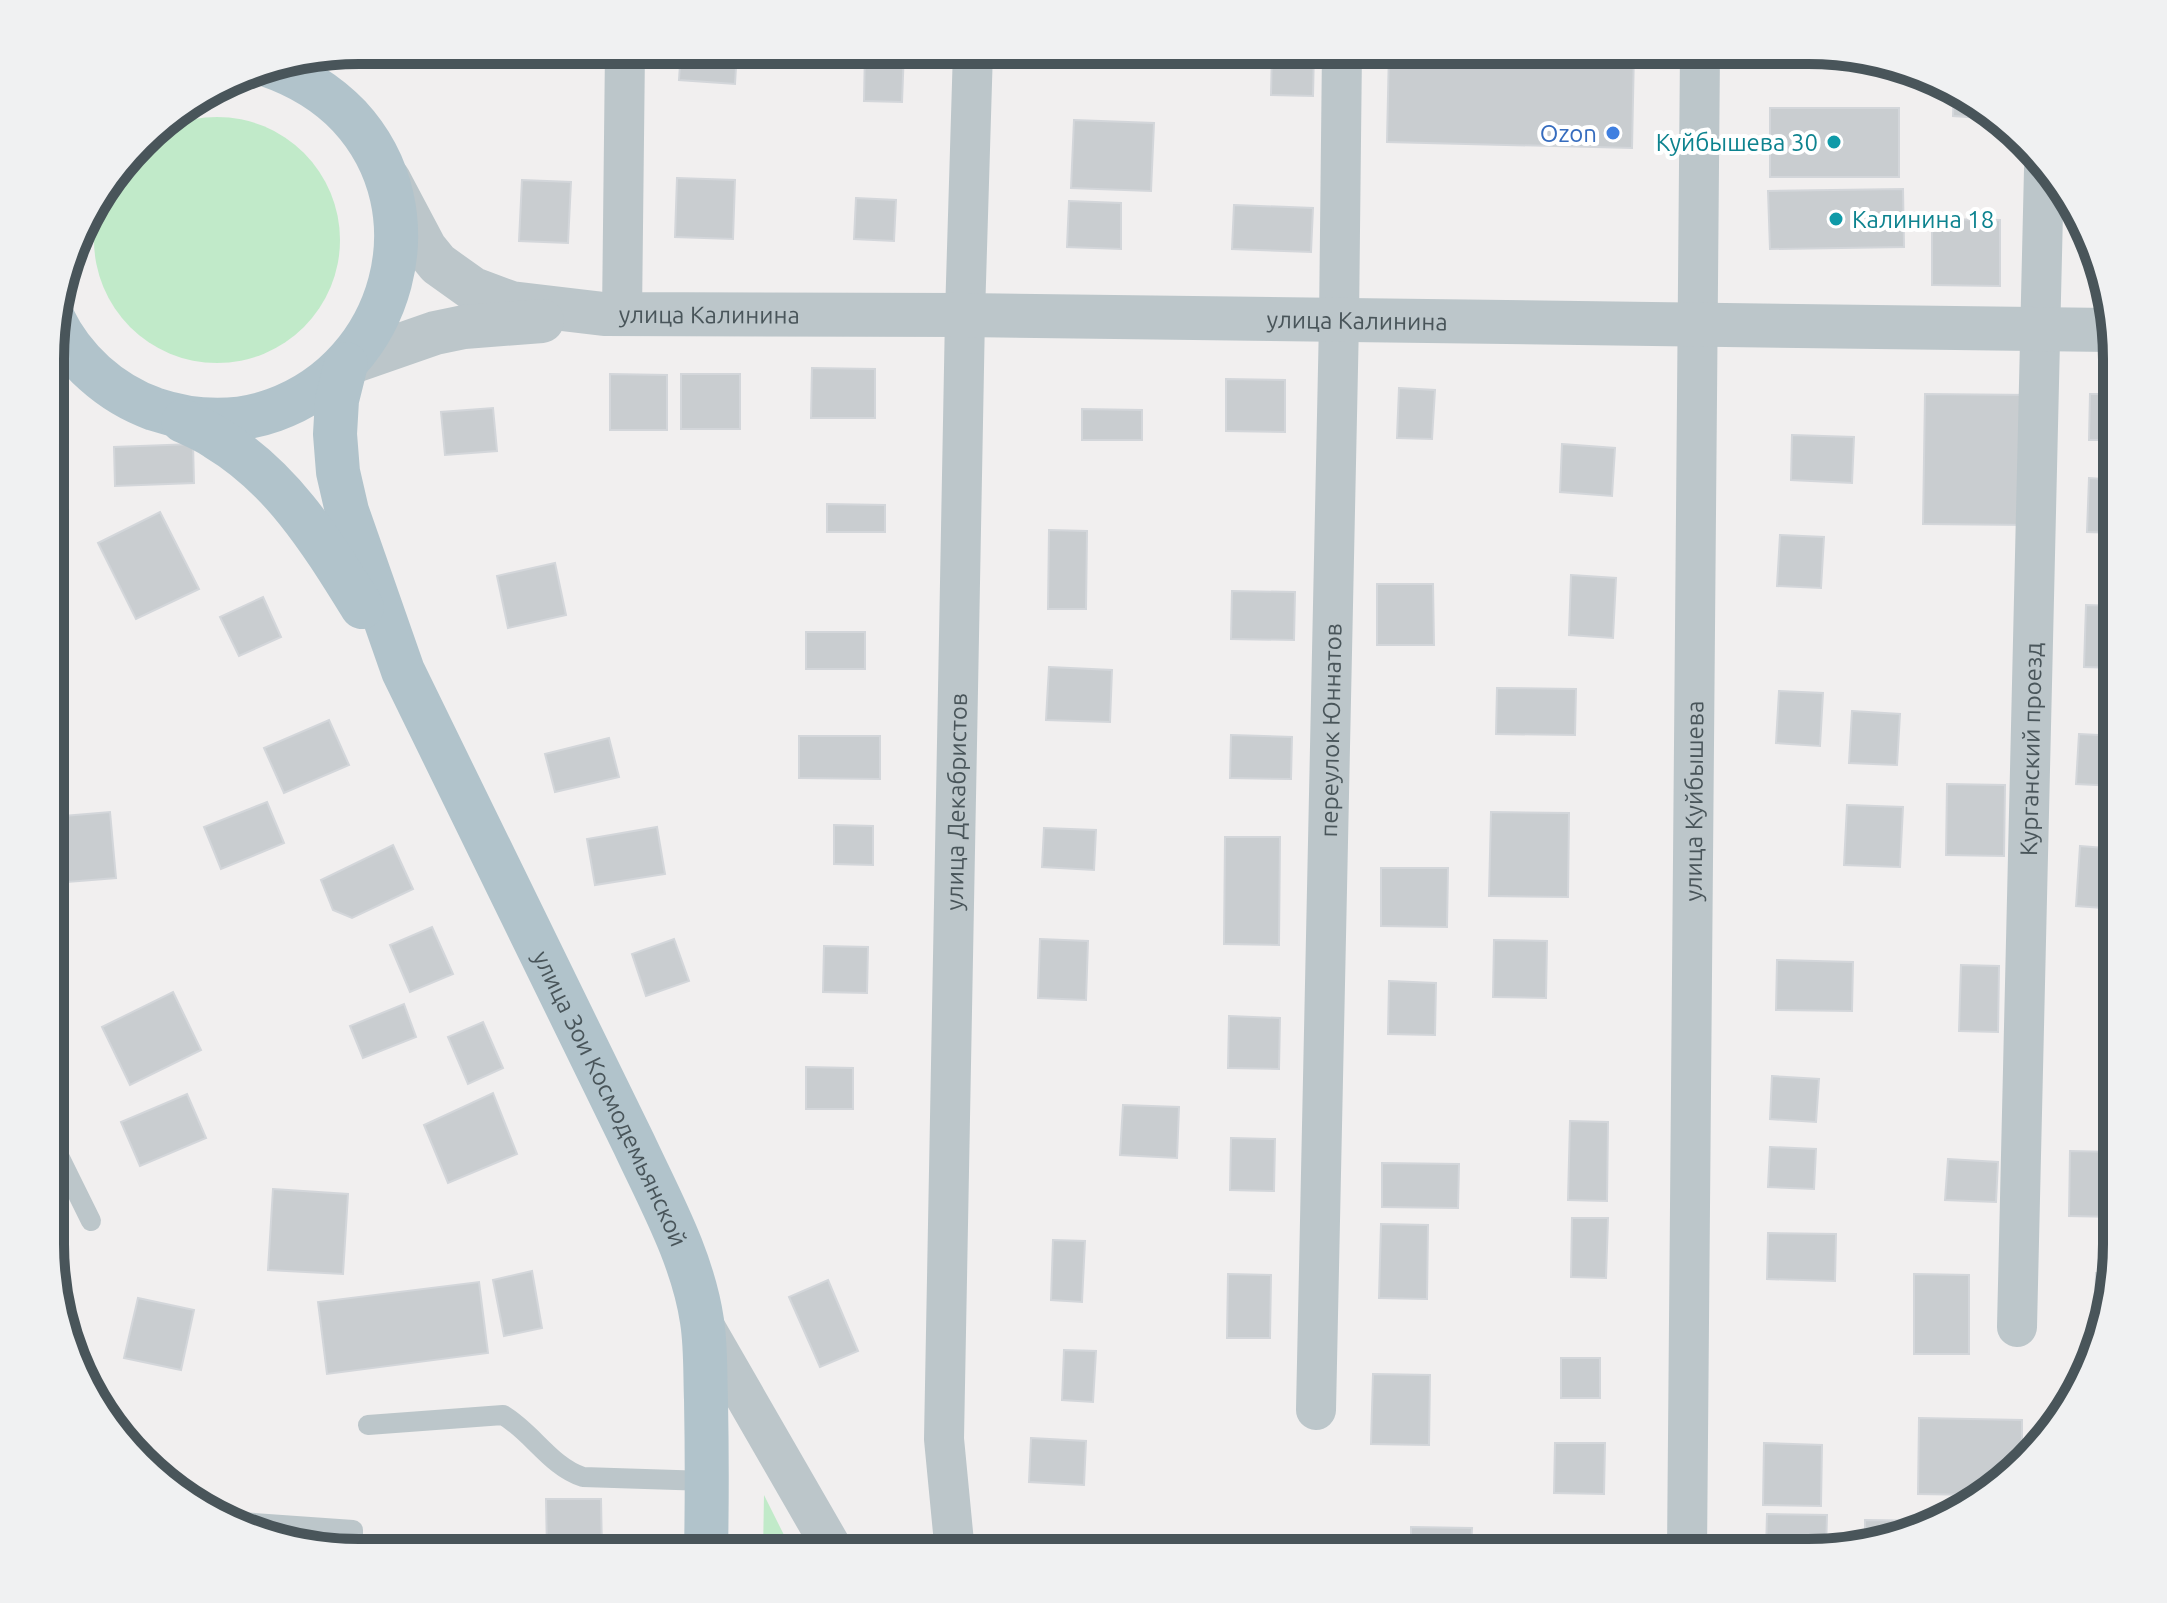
<svg xmlns="http://www.w3.org/2000/svg" width="2167" height="1603" font-family="Ubuntu,sans-serif">
<rect width="100%" height="100%" fill="#f1efef"/>
<g fill="#c1eac9">
<circle cx="217" cy="240" r="123"/>
<polygon points="764,1495 793,1553 763,1553"/>
</g>
<g fill="#c9cdd0" stroke="#d3d6da" stroke-width="2">
<polygon points="681,50 737,50 735,84 679,80"/>
<polygon points="865,50 904,50 902,102 864,101"/>
<polygon points="1272,50 1314,50 1313,96 1271,95"/>
<polygon points="1389,50 1554,54 1554,51 1634,51 1632,148 1387,142"/>
<polygon points="1954,91 1999,119 1953,116"/>
<rect x="1770" y="108" width="129" height="69"/>
<polygon points="1074,120 1154,123 1151,191 1071,188"/>
<polygon points="677,178 735,180 733,239 675,237"/>
<polygon points="522,180 571,182 568,243 519,241"/>
<polygon points="1903,189 1904,247 1770,249 1768,191"/>
<polygon points="856,198 896,200 894,241 854,239"/>
<polygon points="1069,201 1121,203 1121,249 1067,247"/>
<polygon points="1234,205 1313,208 1311,252 1232,249"/>
<polygon points="1932,219 2000,220 2000,286 1932,285"/>
<polygon points="812,368 875,369 875,418 811,418"/>
<polygon points="610,374 667,375 667,430 610,430"/>
<rect x="681" y="374" width="59" height="55"/>
<polygon points="1226,379 1285,380 1285,432 1226,431"/>
<polygon points="1399,388 1435,390 1432,439 1397,438"/>
<polygon points="1925,394 2032,395 2030,525 1923,524"/>
<polygon points="2090,394 2117,394 2117,440 2089,440"/>
<polygon points="493,408 497,451 445,455 441,412"/>
<polygon points="1082,409 1142,410 1142,440 1082,440"/>
<polygon points="1792,435 1854,437 1852,483 1791,480"/>
<polygon points="193,444 194,483 115,486 114,447"/>
<polygon points="1562,444 1615,448 1612,496 1560,492"/>
<polygon points="2089,478 2117,480 2117,533 2087,532"/>
<polygon points="827,504 885,505 885,532 827,532"/>
<polygon points="160,512 199,589 136,619 98,543"/>
<polygon points="1049,530 1087,531 1086,609 1048,609"/>
<polygon points="1780,535 1824,537 1821,588 1777,586"/>
<polygon points="555,563 566,615 508,628 497,576"/>
<polygon points="1571,575 1616,578 1613,638 1569,635"/>
<polygon points="1377,584 1433,584 1434,645 1377,645"/>
<polygon points="1232,591 1295,592 1294,640 1231,639"/>
<polygon points="263,597 281,637 239,656 220,617"/>
<polygon points="2086,605 2117,606 2117,668 2084,667"/>
<rect x="806" y="632" width="59" height="37"/>
<polygon points="1049,667 1112,670 1110,722 1046,720"/>
<polygon points="1497,688 1576,689 1575,735 1496,734"/>
<polygon points="1779,691 1823,693 1820,746 1776,743"/>
<polygon points="1852,711 1900,714 1897,765 1849,763"/>
<polygon points="329,720 349,765 284,793 264,748"/>
<polygon points="2079,734 2117,736 2117,786 2076,784"/>
<polygon points="1231,735 1292,737 1291,779 1230,778"/>
<polygon points="799,736 880,736 880,779 799,778"/>
<polygon points="609,738 619,777 555,792 545,754"/>
<polygon points="1947,784 2005,785 2004,856 1946,855"/>
<polygon points="267,802 284,843 221,869 204,827"/>
<polygon points="1847,805 1903,807 1900,867 1844,865"/>
<polygon points="110,812 116,878 55,883 52,817"/>
<polygon points="1491,812 1569,813 1568,897 1489,896"/>
<polygon points="834,825 873,826 873,865 834,864"/>
<polygon points="657,827 665,874 595,885 587,839"/>
<polygon points="1044,828 1096,830 1094,870 1042,867"/>
<polygon points="1225,837 1280,837 1279,945 1224,944"/>
<polygon points="393,845 413,889 352,918 333,910 321,880"/>
<polygon points="2080,846 2117,849 2117,909 2076,906"/>
<polygon points="1381,868 1448,868 1447,927 1381,926"/>
<polygon points="432,927 453,974 410,992 390,945"/>
<polygon points="674,939 689,981 646,996 632,954"/>
<polygon points="1040,939 1088,941 1086,1000 1038,998"/>
<polygon points="1494,940 1547,941 1546,998 1493,997"/>
<polygon points="824,946 868,947 867,993 823,992"/>
<polygon points="1777,960 1853,962 1852,1011 1776,1010"/>
<polygon points="1961,965 1999,966 1998,1032 1959,1031"/>
<polygon points="1389,981 1436,983 1435,1035 1388,1034"/>
<polygon points="2112,984 2117,985 2116,1031 2110,1030"/>
<polygon points="173,992 201,1050 130,1085 102,1027"/>
<polygon points="404,1004 416,1037 363,1058 350,1026"/>
<polygon points="1229,1016 1280,1018 1279,1069 1228,1068"/>
<polygon points="483,1022 503,1068 468,1084 448,1037"/>
<polygon points="806,1067 853,1068 853,1109 806,1109"/>
<polygon points="1772,1076 1819,1079 1816,1122 1770,1119"/>
<polygon points="493,1093 517,1154 448,1183 424,1125"/>
<polygon points="187,1094 206,1138 140,1166 121,1122"/>
<polygon points="1123,1105 1179,1107 1177,1158 1120,1155"/>
<polygon points="1570,1121 1608,1122 1607,1201 1568,1200"/>
<polygon points="1231,1138 1275,1139 1274,1191 1230,1190"/>
<polygon points="1770,1147 1816,1149 1814,1189 1768,1187"/>
<polygon points="2070,1151 2116,1152 2116,1217 2069,1216"/>
<polygon points="1948,1159 1998,1162 1996,1202 1945,1200"/>
<polygon points="1382,1163 1459,1164 1458,1208 1382,1207"/>
<polygon points="273,1189 348,1194 343,1274 268,1270"/>
<polygon points="1572,1218 1608,1218 1606,1278 1571,1277"/>
<polygon points="1381,1224 1428,1225 1427,1299 1379,1298"/>
<polygon points="1768,1233 1836,1234 1835,1281 1767,1279"/>
<polygon points="1053,1240 1085,1241 1082,1302 1051,1300"/>
<polygon points="532,1271 542,1328 504,1336 493,1280"/>
<polygon points="2096,1273 2114,1273 2099,1340 2094,1340"/>
<polygon points="1228,1274 1271,1275 1270,1338 1227,1338"/>
<polygon points="1914,1274 1969,1275 1969,1354 1914,1354"/>
<polygon points="828,1280 858,1351 820,1367 789,1297"/>
<polygon points="479,1282 488,1353 327,1374 318,1302"/>
<polygon points="68,1293 70,1335 59,1294"/>
<polygon points="138,1298 194,1310 181,1370 124,1358"/>
<polygon points="1064,1350 1096,1351 1093,1402 1062,1400"/>
<rect x="1561" y="1358" width="39" height="40"/>
<polygon points="1373,1374 1430,1375 1429,1445 1371,1444"/>
<polygon points="1919,1418 2022,1420 2022,1462 1979,1495 1918,1494"/>
<polygon points="1031,1438 1086,1441 1084,1485 1029,1482"/>
<polygon points="1555,1443 1605,1443 1604,1494 1554,1493"/>
<polygon points="1764,1443 1822,1445 1821,1506 1763,1505"/>
<polygon points="546,1499 601,1499 602,1552 547,1552"/>
<polygon points="1767,1514 1827,1515 1826,1549 1812,1552 1766,1551"/>
<polygon points="1865,1520 1938,1521 1938,1523 1865,1540"/>
<polygon points="1411,1527 1472,1528 1471,1553 1411,1553"/>
<polygon points="1544,1540 1607,1541 1607,1553 1544,1553"/>
<polygon points="1217,1548 1285,1550 1285,1553 1217,1553"/>
<rect x="368" y="1550" width="99" height="2"/>
</g>
<g fill="none" stroke-linecap="round" stroke-linejoin="round">
<g stroke="#bcc6ca" stroke-width="20">
<polyline points="51,1140 91,1221"/>
<path d="M368,1425l135,-10c29,17 48,52 80,62l124,4"/>
<polyline points="227,1521 353,1530 353,1552"/>
</g>
<g stroke="#bcc6ca" stroke-width="40">
<polyline points="622,315 625,50"/>
<polyline points="702,1322 835,1553"/>
<path id="s1" d="M2017,1327l27,-1158"/>
<path id="s2" d="M1316,1410l23,-1089 3,-271"/>
<path id="s3" d="M955,1553l-11,-114 21,-1124 8,-265"/>
<path id="s4" d="M1687,1553l13,-1502"/>
</g>
<g stroke="#bcc6ca" stroke-width="44">
<path id="s5" d="M389,180l36,68 13,16 35,25 38,14 93,11 361,1 1145,15"/>
<polyline points="346,364 435,333 464,327 542,321"/>
</g>
<g stroke="#b1c3cb" stroke-width="44">
<path d="M53,318c20,42 57,75 101,91 39,13 81,15 120,1 120,-43 164,-198 75,-294 -23,-24 -50,-40 -82,-51"/>
<path id="s6" d="M346,364l-9,36 -2,34 3,38 9,39 56,160 231,473c26,56 59,115 68,177 4,25 3,53 4,79 1,51 1,102 0,153"/>
<path d="M183,421c11,5 23,10 33,17 67,40 106,105 146,169"/>
</g>
</g>
<circle fill="#3f7fe0" stroke="#fff" stroke-width="3" cx="1613" cy="133" r="8"/>
<g fill="#0f9aa8" stroke="#fff" stroke-width="3">
<circle cx="1834" cy="142" r="8"/>
<circle cx="1836" cy="219" r="8"/>
</g>
<g text-anchor="middle" dominant-baseline="central" stroke-width="8" stroke-linejoin="round" paint-order="stroke">
<g font-size="24" fill="#366cbe" stroke="#fff" text-anchor="end">
<text x="1597" y="133">Ozon</text>
</g>
<g font-size="24" fill="#0d838f" stroke="#fff" text-anchor="end">
<text x="1818" y="142">Куйбышева 30</text>
<text x="1852" y="219" text-anchor="start">Калинина 18</text>
</g>
<g font-size="24" fill="#49555a" stroke="#fff">
<text stroke="none"><textPath href="#s5" startOffset="380">улица Калинина</textPath></text>
<text stroke="none"><textPath href="#s5" startOffset="1028">улица Калинина</textPath></text>
<text stroke="none"><textPath href="#s2" startOffset="680">переулок Юннатов</textPath></text>
<text stroke="none"><textPath href="#s1" startOffset="578">Курганский проезд</textPath></text>
<text stroke="none"><textPath href="#s3" startOffset="752">улица Декабристов</textPath></text>
<text stroke="none"><textPath href="#s4" startOffset="752">улица Куйбышева</textPath></text>
<text stroke="none"><textPath href="#s6" startOffset="794">улица Зои Космодемьянской</textPath></text>
</g>
</g>
<path d="M0 0H2167V1603H0ZM359 64H1808A295 295 0 0 1 2103 359V1244A295 295 0 0 1 1808 1539H359A295 295 0 0 1 64 1244V359A295 295 0 0 1 359 64Z" fill="#f0f1f2" fill-rule="evenodd"/>
<path fill="none" stroke="#49555a" stroke-width="10" d="M359 64H1808A295 295 0 0 1 2103 359V1244A295 295 0 0 1 1808 1539H359A295 295 0 0 1 64 1244V359A295 295 0 0 1 359 64Z"/>
</svg>
